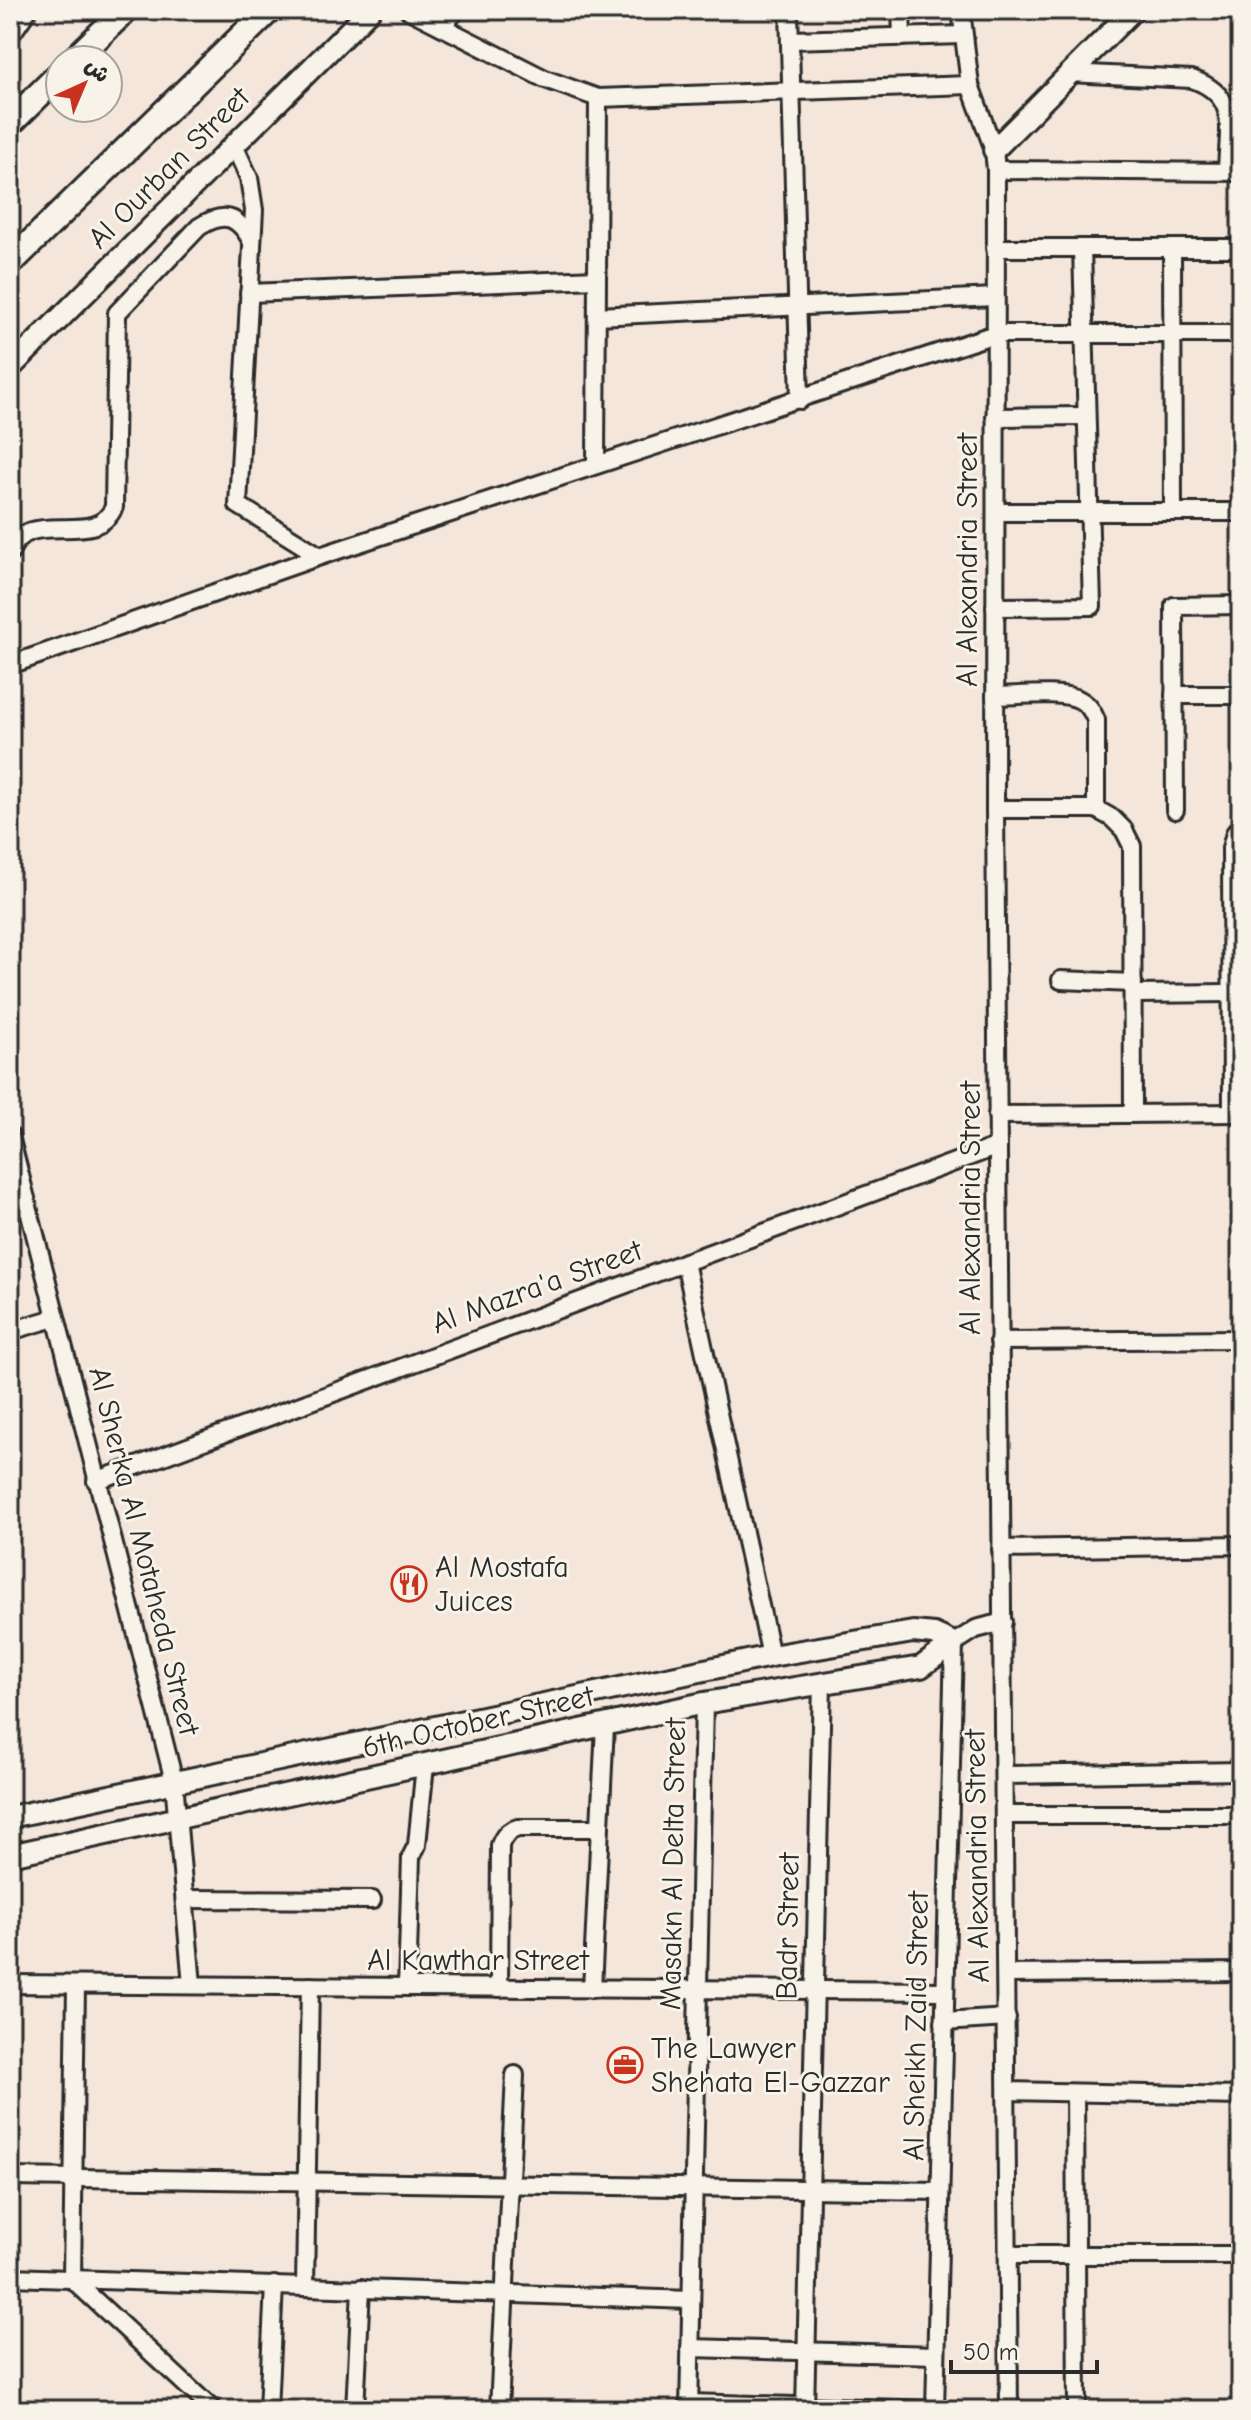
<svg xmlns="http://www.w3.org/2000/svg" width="1251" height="2420" font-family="'Comic Neue','Playpen Sans Arabic',sans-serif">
<rect width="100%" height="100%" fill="#f5e6db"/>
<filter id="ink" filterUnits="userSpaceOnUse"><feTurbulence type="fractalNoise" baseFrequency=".0125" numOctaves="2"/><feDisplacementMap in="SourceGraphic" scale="16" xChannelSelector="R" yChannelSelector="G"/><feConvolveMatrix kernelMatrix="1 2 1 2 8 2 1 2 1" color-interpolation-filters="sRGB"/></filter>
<g filter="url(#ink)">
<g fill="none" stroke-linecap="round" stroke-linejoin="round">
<defs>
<g id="minor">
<polyline points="409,10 545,79 598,98 970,85"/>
<polyline points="789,10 800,400"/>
<polyline points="901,10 902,37"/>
<polyline points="961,10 970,85 994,150 996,170 995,809 1009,2410"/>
<polyline points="441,26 457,10"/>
<polyline points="790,40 963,35"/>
<path d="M1068,73l124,6c48,17 36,50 35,92"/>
<polyline points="234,145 249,178 254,210 238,505 320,556"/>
<polyline points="996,170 1241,172"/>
<polyline points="995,248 1241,248"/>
<polyline points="1172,248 1173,512"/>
<polyline points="249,293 597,279"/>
<polyline points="597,316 995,297"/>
<polyline points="995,417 1086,416"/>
<polyline points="596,464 598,98"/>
<polyline points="996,512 1241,512"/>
<path d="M10,553c17,-49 85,-2 104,-46l3,-194 82,-86c26,-17 40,-10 53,15"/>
<polyline points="995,607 1092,606 1082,248"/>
<polyline points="10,665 320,556 995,334 1241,334"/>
<polyline points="1174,695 1241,695"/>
<path d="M995,696c22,0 67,-6 85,4 9,5 12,11 16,20v89"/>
<polyline points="995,809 1096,809 1112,818 1124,830 1132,846 1133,1114"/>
<polyline points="1175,810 1174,606 1241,605"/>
<polyline points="1061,980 1133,983"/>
<polyline points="1133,994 1231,993"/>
<polyline points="1232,1113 1231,848 1235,833 1241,825"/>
<polyline points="997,1115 1239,1113"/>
<polyline points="10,1136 174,1781 192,1985"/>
<polyline points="10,1215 26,1199"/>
<polyline points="685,1262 771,1656"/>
<polyline points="10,1331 55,1318"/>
<polyline points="999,1341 1241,1339"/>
<polyline points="96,1481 998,1146"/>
<polyline points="1001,1549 1241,1545"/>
<polyline points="1005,1775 1241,1771"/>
<polyline points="1005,1815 1241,1815"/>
<polyline points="185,1899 372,1900"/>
<polyline points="1007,1974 1241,1972"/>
<polyline points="10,1984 945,1991"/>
<polyline points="76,1985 72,2279 213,2410"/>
<polyline points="407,1987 411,1857 417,1845 425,1765"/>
<path d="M499,1988l1,-143c4,-10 8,-14 18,-17h81"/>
<polyline points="592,1989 605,1725"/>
<polyline points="944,2022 1007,2018"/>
<polyline points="1008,2091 1241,2096"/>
<polyline points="1075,2093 1077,2410"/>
<polyline points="10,2177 940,2191"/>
<polyline points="1008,2255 1241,2255"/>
<polyline points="10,2277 691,2300"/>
<polyline points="305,2286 310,1986"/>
<polyline points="690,2348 936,2355"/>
<polyline points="689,2403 935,2410"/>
<polyline points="268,2410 274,2285"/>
<polyline points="355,2410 361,2288"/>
<polyline points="499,2410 515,2075"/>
<polyline points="689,2410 704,1703"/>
<polyline points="805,2410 822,1683"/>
<polyline points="935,2410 954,1643 976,1629 1003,1622"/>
</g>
<g id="tertiary">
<polyline points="994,150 1133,10"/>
<polyline points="10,368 370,10"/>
<polyline points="10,1817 771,1656 913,1632 934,1634 954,1643 921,1667 704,1703 10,1855"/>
</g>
<g id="secondary">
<polyline points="10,29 23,10"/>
<polyline points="74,60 125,10"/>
<polyline points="10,123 60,74"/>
<polyline points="10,263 269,10"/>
</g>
</defs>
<use href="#minor" stroke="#2b2b2b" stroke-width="22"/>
<use href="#tertiary" stroke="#2b2b2b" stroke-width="26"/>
<use href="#secondary" stroke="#2b2b2b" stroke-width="30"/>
<use href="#minor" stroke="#f7f3e8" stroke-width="16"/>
<use href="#tertiary" stroke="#f7f3e8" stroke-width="20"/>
<use href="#secondary" stroke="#f7f3e8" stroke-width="24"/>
</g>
</g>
<defs>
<symbol id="restaurant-ring" viewBox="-11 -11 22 22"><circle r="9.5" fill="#f7f3e8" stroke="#c8321e" stroke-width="1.5"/><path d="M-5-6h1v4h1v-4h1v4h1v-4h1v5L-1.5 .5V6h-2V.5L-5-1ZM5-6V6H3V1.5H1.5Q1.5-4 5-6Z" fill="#c8321e"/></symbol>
<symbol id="office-ring" viewBox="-11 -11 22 22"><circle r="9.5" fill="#f7f3e8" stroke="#c8321e" stroke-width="1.5"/><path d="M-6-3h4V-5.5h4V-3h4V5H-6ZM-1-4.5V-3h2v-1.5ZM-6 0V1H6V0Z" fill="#c8321e"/></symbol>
</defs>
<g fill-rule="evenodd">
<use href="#restaurant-ring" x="389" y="1564" width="40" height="40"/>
<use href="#office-ring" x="605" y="2045" width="40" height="40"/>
</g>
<g text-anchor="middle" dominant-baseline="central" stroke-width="6" stroke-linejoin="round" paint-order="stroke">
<g font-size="30" fill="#2b2b2b" stroke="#f7f3e8">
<text transform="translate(169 168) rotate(-45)">Al Ourban Street</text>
<text transform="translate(967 560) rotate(-90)">Al Alexandria Street</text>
<text transform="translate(970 1208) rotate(-90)">Al Alexandria Street</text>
<text transform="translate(537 1287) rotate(-20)">Al Mazra'a Street</text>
<text transform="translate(144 1551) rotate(76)">Al Sherka Al Motaheda Street</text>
<text transform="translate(478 1722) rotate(-13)">6th October Street</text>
<text transform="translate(977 1856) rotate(-91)">Al Alexandria Street</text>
<text transform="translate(673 1864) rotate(-89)">Masakn Al Delta Street</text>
<text transform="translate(788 1926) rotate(-89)">Badr Street</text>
<text x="478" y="1960">Al Kawthar Street</text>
<text transform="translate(916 2026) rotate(-89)">Al Sheikh Zaid Street</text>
</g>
<g font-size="30" fill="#2b2b2b" stroke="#f7f3e8" text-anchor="start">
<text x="435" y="1567">Al Mostafa<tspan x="435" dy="34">Juices</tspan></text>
<text x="651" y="2048">The Lawyer<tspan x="651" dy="34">Shehata El-Gazzar</tspan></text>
</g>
</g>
<rect width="1251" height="2420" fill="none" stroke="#f7f3e8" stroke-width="40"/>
<rect x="20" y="20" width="1211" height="2380" fill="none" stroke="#2b2b2b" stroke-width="3" filter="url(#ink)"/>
<g transform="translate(84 84) rotate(44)"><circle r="38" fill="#f7f3e8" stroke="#a5a39c" stroke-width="2"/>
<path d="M0-6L14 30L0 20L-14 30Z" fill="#c8321e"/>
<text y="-12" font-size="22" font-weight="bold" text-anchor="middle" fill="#2b2b2b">ش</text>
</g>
<path d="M951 2360v12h146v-12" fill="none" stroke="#2b2b2b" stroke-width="4"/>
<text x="963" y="2360" font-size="24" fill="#2b2b2b" stroke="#f7f3e8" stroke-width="6" paint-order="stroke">50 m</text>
</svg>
